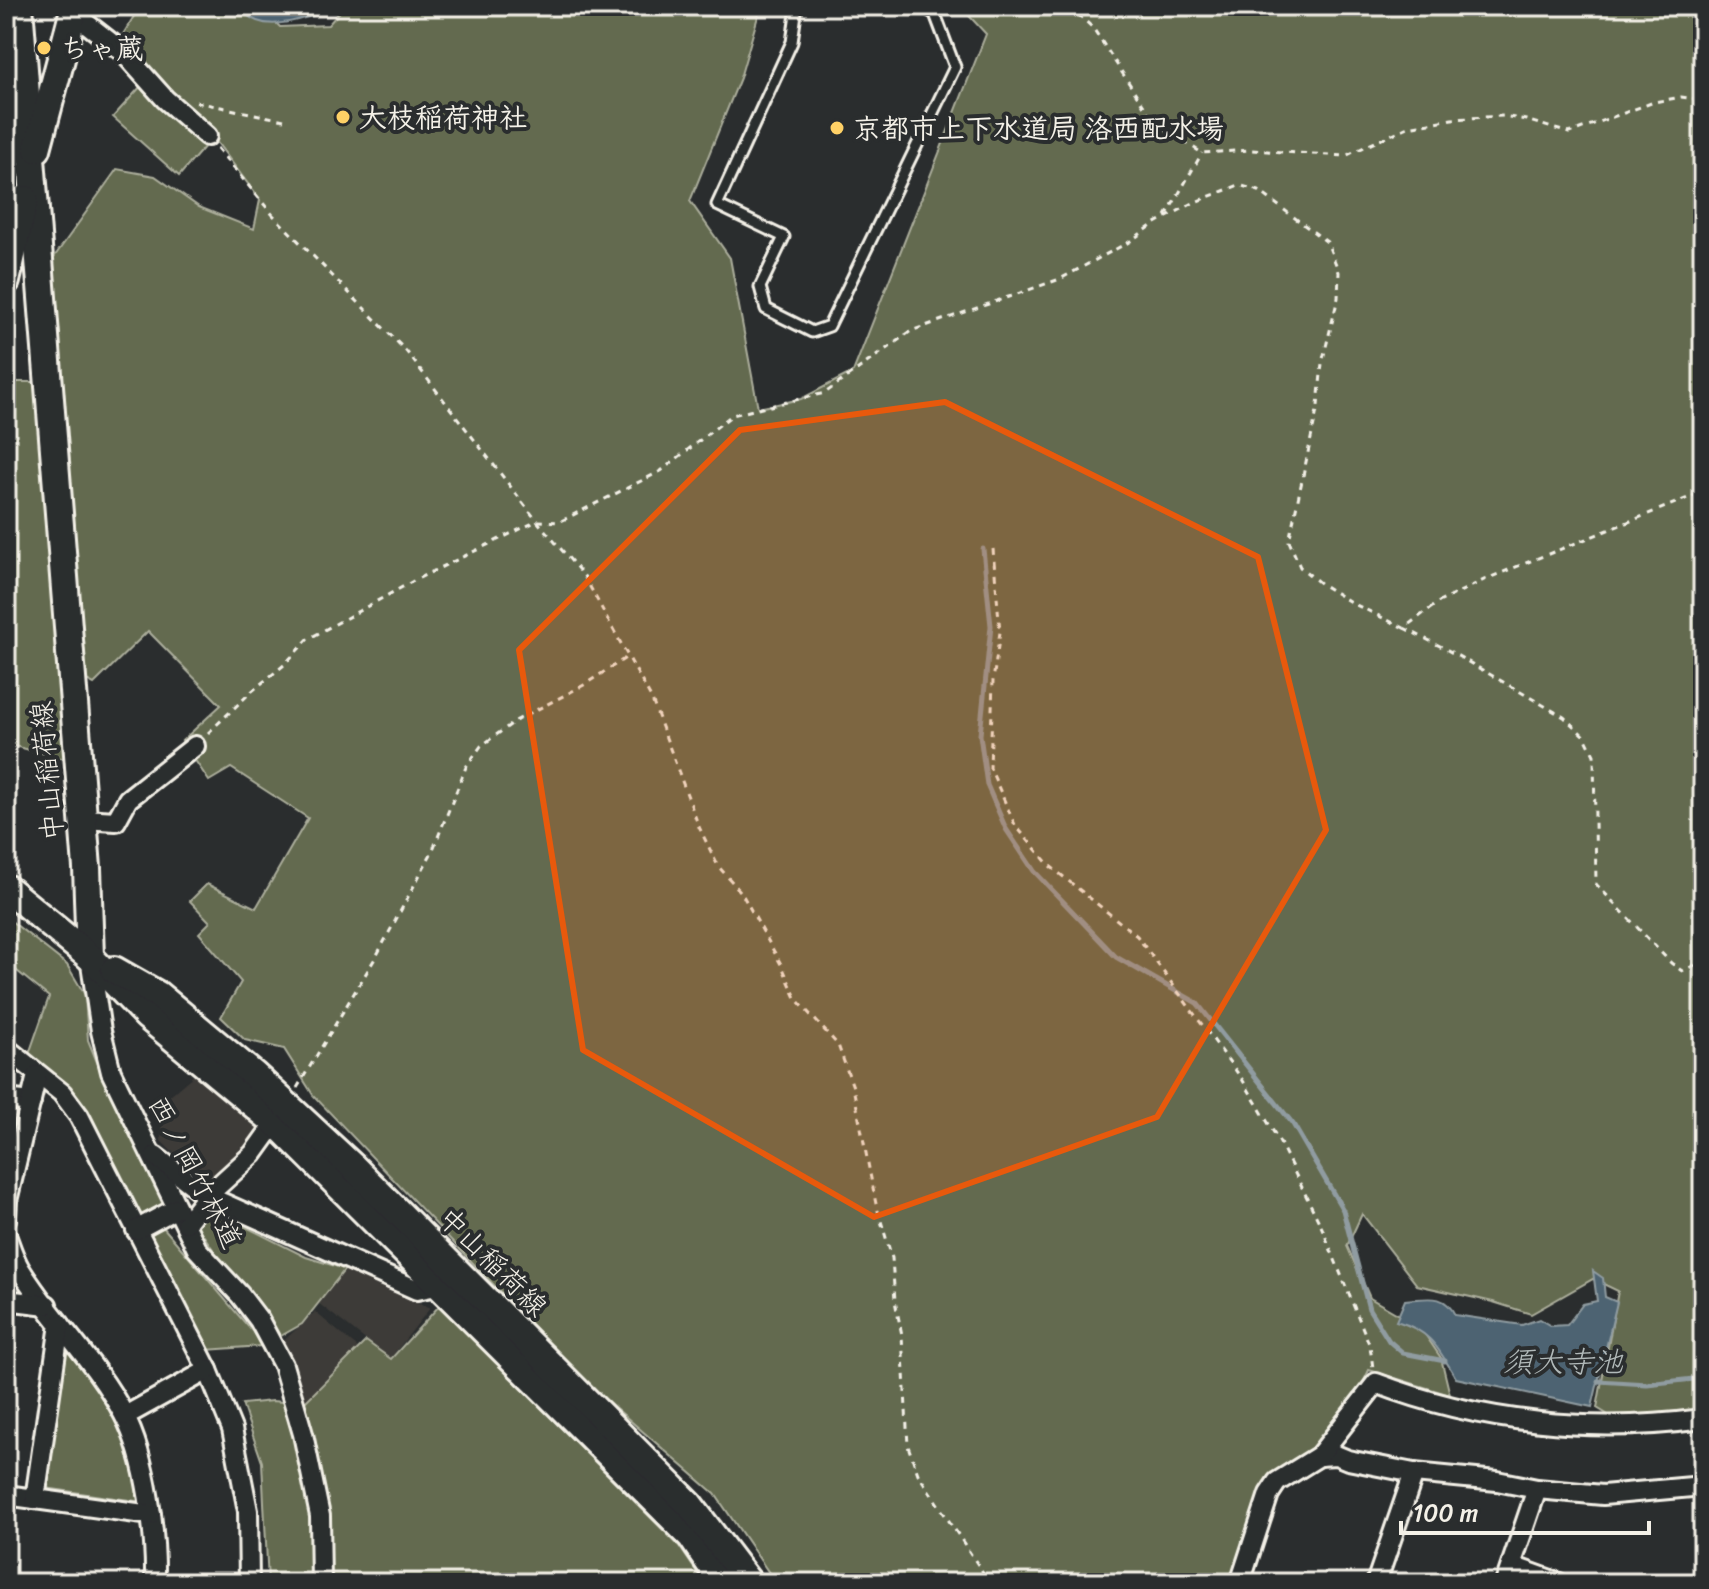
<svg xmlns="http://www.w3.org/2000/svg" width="1709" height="1589" font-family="Sriracha,'Klee One',sans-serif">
<rect width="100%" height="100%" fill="#2a2d2e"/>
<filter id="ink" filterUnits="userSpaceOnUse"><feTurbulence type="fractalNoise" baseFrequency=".0125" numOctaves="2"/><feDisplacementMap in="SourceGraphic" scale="16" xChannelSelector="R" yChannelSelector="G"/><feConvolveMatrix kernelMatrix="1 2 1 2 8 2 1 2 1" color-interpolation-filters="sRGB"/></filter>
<g filter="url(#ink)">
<g fill="#3d3b38">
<polygon points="195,1074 261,1131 204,1183 161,1141 162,1102"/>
<polygon points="345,1270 430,1308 390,1359 318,1303"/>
<polygon points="315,1312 358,1348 301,1406 278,1346"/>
</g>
<g fill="#636a50" stroke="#acae9c" stroke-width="2">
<polygon points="140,6 259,6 280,27 328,25 345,6 761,6 740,78 690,201 730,258 758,408 801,399 853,372 986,34 960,6 1703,6 1703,1410 1620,1422 1597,1408 1618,1291 1593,1279 1531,1314 1493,1302 1417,1285 1362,1214 1347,1246 1370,1298 1420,1327 1441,1358 1450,1395 1369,1370 1353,1404 1321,1440 1264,1486 1235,1583 776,1583 715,1494 589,1385 313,1095 284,1049 245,1040 221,1017 241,982 199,933 210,922 190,901 207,884 256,908 308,818 231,768 209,781 182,741 221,705 148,631 94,684 68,670 71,729 65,759 6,744 6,382 51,382 52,260 117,169 155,176 199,207 254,229 260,200 209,132 119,41"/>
<polygon points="142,85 206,145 179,176 113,117"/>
<polygon points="6,917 67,965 85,995 88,1040 110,1094 167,1203 140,1218 90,1113 29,1054 49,997 6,962"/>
<polygon points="208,1208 306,1257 345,1269 302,1324 272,1341 247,1299 195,1223"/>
<polygon points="163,1227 252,1331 261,1346 206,1350 146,1231"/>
<polygon points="439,1306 679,1546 704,1583 268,1583 262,1462 242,1404 272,1401 303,1404 366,1341 391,1359"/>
<polygon points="64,1344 125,1419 143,1502 45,1488"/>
</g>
<g fill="#4d6472" stroke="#909ca1" stroke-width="2">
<path d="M240,6h104c-29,7 -84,36 -104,0z"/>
<path d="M1593,1271l10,7 2,19 12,5 -25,105 -136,-29c-18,-30 -25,-47 -60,-57l9,-21c22,-1 39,-8 50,15l67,10 17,-6 12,7 16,-1 16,-21 14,-3z"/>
</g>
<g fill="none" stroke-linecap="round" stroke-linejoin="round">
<g stroke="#909ca1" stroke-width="5">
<polyline points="983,549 991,626 980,735 987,785 1006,829 1034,871 1116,957 1197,1003 1293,1124 1343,1210 1369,1309 1389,1341 1403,1353 1445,1361"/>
<polyline points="1598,1381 1647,1384 1703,1378"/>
</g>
<defs>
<polyline id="lane" points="797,6 792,42 717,205 784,237 760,287 766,309 812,332 829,326 955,67 935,14 922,6"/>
<g id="street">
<polyline points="73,13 123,52 165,99 207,136"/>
<polyline points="83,819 116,821 128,799 195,746"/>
<polyline points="90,957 101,1031 111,1072 197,1249 240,1295 259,1320 283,1365 303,1434 320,1516 321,1583"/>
<polyline points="6,1048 62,1093 79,1116 208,1370 232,1429 248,1511 249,1583"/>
<polyline points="6,1099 31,1102"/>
<polyline points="155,1156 207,1196 417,1290 441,1285"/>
<polyline points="6,1219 7,1201 37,1075"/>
<polyline points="186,1223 207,1196 253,1154 281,1115"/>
<polyline points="136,1230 177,1208"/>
<path d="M6,1235c4,11 8,24 14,34 31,51 77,93 104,146 23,44 32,119 31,168"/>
<polyline points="6,1300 47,1305"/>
<polyline points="125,1416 208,1370"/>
<polyline points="1319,1456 1336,1455 1348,1460 1414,1473 1497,1481 1537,1489 1603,1495 1703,1486"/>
<polyline points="6,1495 151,1515"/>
<polyline points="35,1499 60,1324"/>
<polyline points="1512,1566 1559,1583"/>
<path d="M1240,1583l29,-89 8,-12 42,-26 57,-73c104,40 216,51 327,36"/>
<polyline points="1376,1583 1414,1473"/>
<polyline points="1505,1583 1537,1489"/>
</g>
<g id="secondary">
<polyline points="19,6 87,868 90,957"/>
<polyline points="37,149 75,6"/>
<polyline points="6,281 25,199"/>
<polyline points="6,888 90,957 147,1016 276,1123 691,1536 723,1583"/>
<polyline points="114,970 158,995 254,1075 353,1167 689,1504 749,1583"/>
</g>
</defs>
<use href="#lane" stroke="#f4f1e8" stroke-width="15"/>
<use href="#street" stroke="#f4f1e8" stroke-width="24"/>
<use href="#secondary" stroke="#f4f1e8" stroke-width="32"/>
<g stroke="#f4f1e8" stroke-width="3" stroke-dasharray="6 6" stroke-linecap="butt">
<polyline points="1069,6 1093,28 1155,123 1202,153 1251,150 1345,156 1408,127 1452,119 1503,116 1526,120 1569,133 1654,102 1681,97 1703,100"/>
<polyline points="196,102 284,120"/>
<polyline points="217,148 273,215 406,351 537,521 584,576 652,700 699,827 718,866 741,892 782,966 797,1000 838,1045 853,1087 876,1204 892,1258 895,1301 902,1335 908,1446 918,1474 990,1583"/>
<polyline points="1166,216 1202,153"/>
<polyline points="993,549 1000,632 993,681 990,768 1015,825 1050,866 1137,936 1242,1079 1279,1141 1322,1228 1370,1346 1373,1368"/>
<polyline points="1404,628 1444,648 1564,717 1585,737 1594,755 1596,884 1671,963 1682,971 1693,966 1703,958"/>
<polyline points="208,733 251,692 284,665 308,639 417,579 537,521 559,522 661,471 732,415 825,393 911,331 1060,279 1129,242 1154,224 1195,202 1239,185 1259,191 1327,242 1339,272 1338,298 1322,363 1318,406 1289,541 1300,567 1321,584 1352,603 1404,628 1439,602 1486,579 1703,492"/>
<polyline points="297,1088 377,955 432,852 466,767 481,746 517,720 584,685 627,657"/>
</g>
<use href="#lane" stroke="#2a2d2e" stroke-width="9"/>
<use href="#street" stroke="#2a2d2e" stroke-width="18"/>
<use href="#secondary" stroke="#2a2d2e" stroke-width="26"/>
</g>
</g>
<path fill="#e8590c" fill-opacity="0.2" stroke="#e8590c" stroke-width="6" stroke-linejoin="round" d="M945,402l313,155 68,273 -169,287 -283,100 -291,-167 -64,-400 221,-220z"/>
<g fill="#ffd166" stroke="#2a2d2e" stroke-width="3">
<circle cx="44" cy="48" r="8"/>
<circle cx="343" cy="117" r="8"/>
<circle cx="837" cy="128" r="8"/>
</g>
<g text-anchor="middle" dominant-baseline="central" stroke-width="8" stroke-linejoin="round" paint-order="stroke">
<g font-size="28" font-weight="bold" fill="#f4f1e8" stroke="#2a2d2e" text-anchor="start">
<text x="60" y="48">ちゃ蔵</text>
<text x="359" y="117">大枝稲荷神社</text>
<text x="853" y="128">京都市上下水道局 洛西配水場</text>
</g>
<g font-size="28" fill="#f4f1e8" stroke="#2a2d2e">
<text transform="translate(47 771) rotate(-95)">中山稲荷線</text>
<text transform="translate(195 1172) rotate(62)">西ノ岡竹林道</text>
<text transform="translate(493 1262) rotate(45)">中山稲荷線</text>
</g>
<g font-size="30" font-style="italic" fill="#b1b9b9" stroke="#2a2d2e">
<text x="1563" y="1362">須大寺池</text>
</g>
</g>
<rect width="1709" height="1589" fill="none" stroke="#2a2d2e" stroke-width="32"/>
<rect x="16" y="16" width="1677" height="1557" fill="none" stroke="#f4f1e8" stroke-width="3" filter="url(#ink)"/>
<path d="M1401 1521v12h248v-12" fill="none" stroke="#f4f1e8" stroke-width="4"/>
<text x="1413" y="1521" font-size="24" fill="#f4f1e8" stroke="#2a2d2e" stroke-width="6" paint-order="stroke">100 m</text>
</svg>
